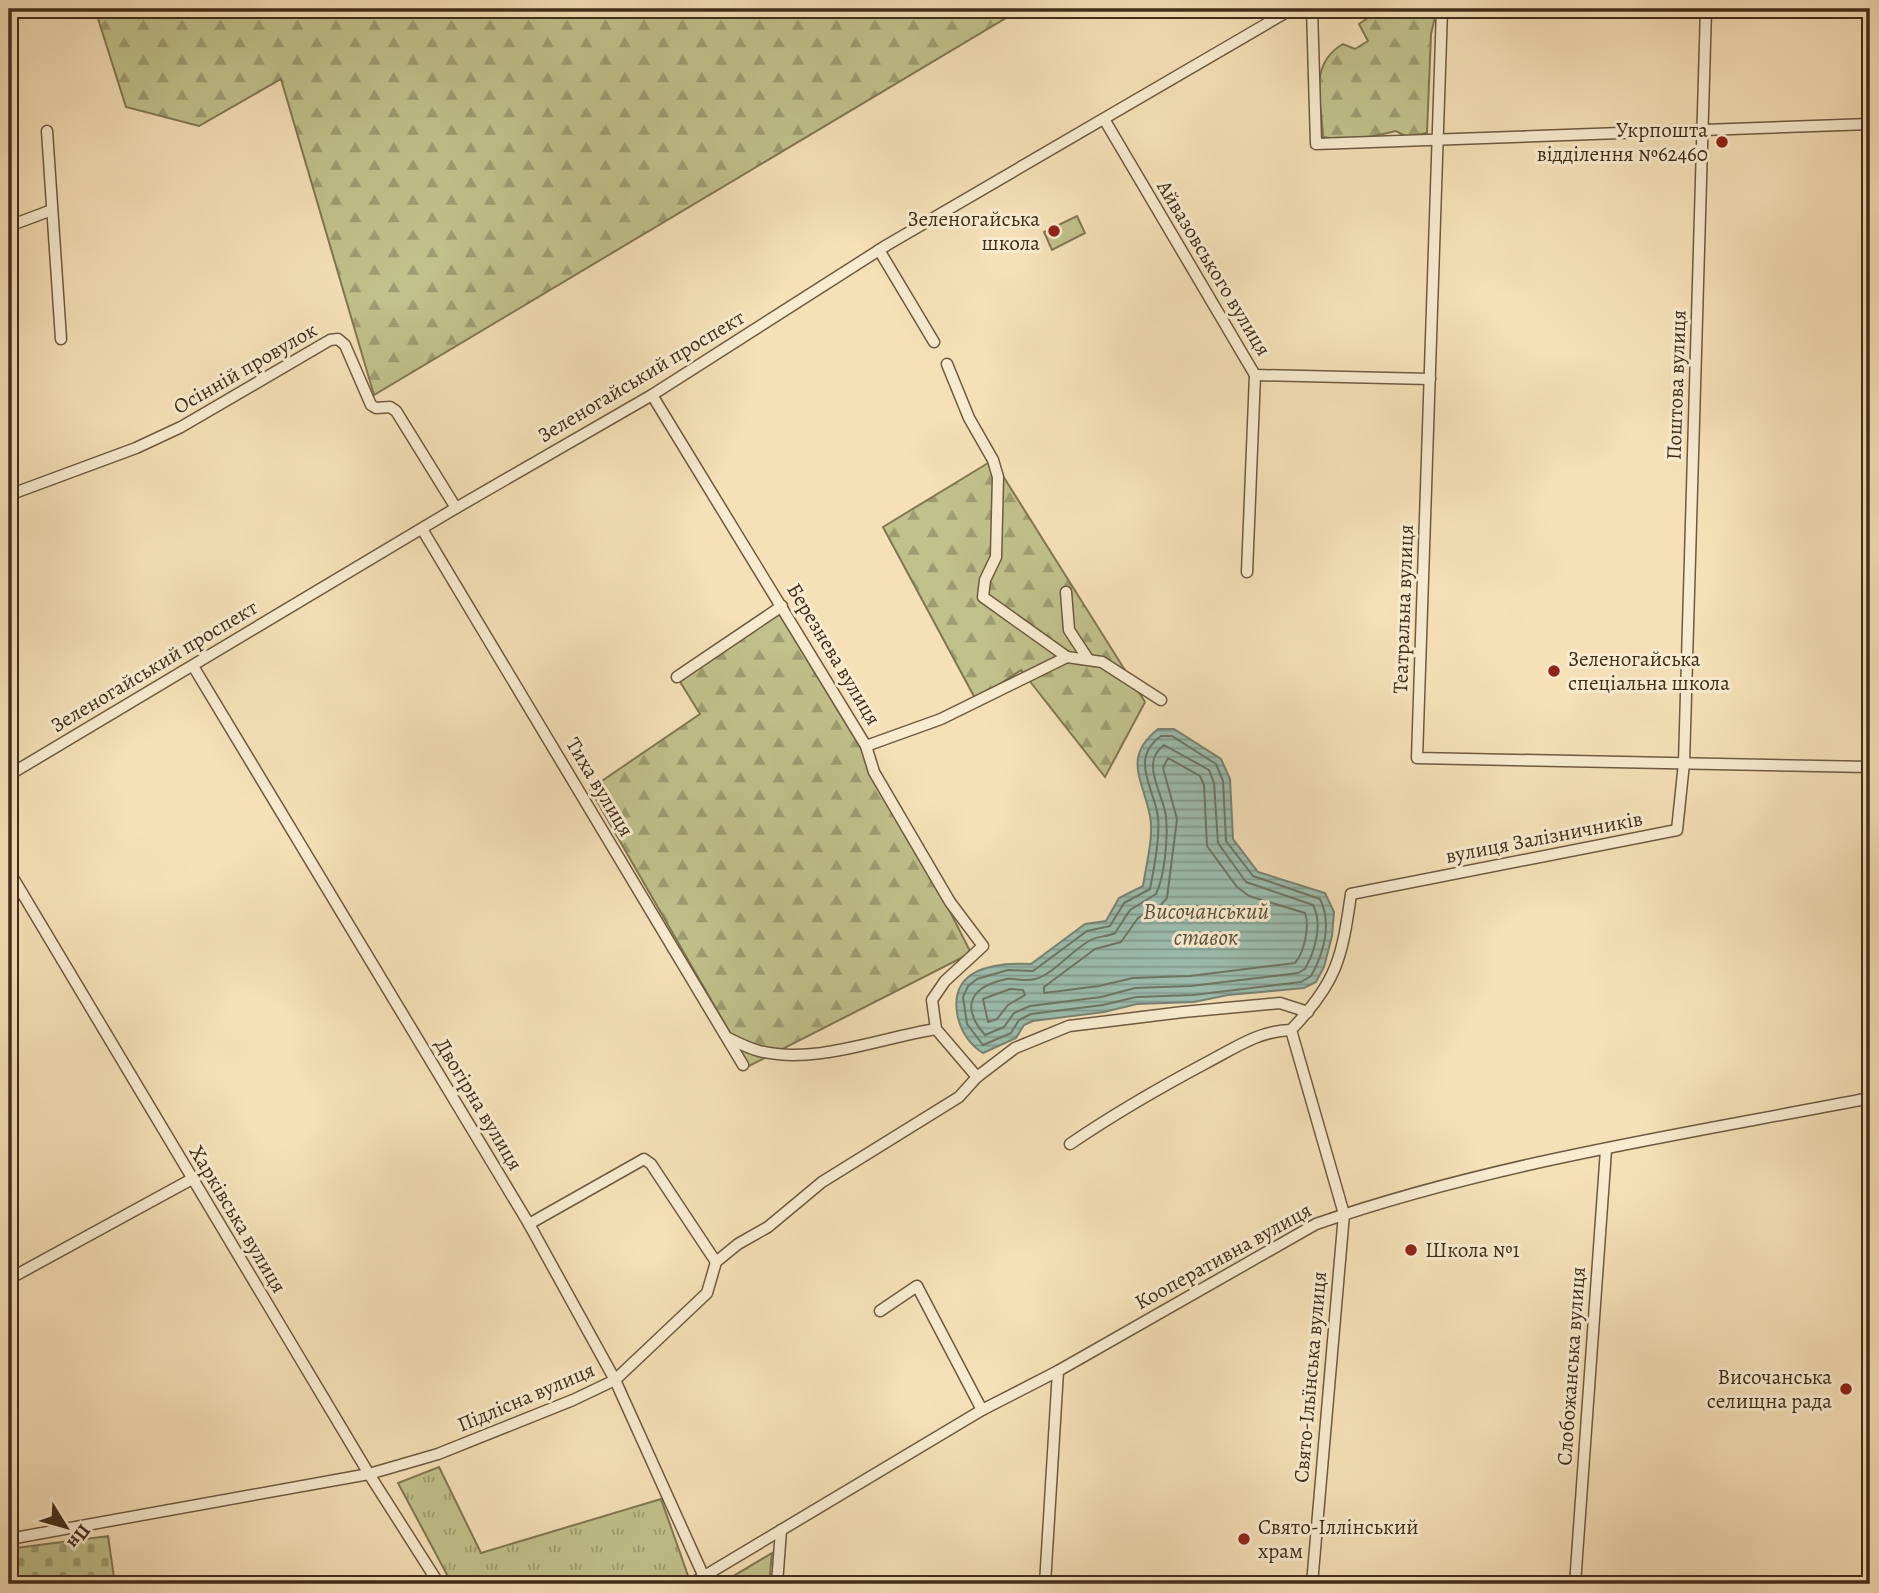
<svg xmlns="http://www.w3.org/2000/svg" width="1879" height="1593" font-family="Alegreya,serif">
<defs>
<pattern id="grass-tufts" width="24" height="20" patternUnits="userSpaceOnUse" patternTransform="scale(1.75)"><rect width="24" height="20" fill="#c1c18b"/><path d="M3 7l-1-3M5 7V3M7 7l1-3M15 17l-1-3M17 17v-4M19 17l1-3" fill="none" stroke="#9e9d71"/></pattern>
<pattern id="forest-firs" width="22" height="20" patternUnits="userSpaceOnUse" patternTransform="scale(1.75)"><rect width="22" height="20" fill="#c1c18b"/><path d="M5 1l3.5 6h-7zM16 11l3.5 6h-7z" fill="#9e9d71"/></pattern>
<pattern id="cemetery-stones" width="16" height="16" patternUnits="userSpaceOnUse" patternTransform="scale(1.75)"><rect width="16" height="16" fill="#c1c18b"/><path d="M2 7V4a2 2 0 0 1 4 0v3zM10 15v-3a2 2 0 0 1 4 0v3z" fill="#9e9d71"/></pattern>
<pattern id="water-rules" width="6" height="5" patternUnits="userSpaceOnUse" patternTransform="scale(1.75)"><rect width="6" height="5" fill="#9cbdaf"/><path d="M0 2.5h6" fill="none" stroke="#819a8e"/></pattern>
</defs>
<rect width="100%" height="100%" fill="#f5e0b7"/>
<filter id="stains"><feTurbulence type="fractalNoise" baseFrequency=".00286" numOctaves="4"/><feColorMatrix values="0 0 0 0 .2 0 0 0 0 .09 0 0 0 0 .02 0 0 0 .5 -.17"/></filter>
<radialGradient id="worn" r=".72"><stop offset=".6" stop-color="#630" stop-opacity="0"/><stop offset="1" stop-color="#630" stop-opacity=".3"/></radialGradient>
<g fill="url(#grass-tufts)" stroke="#817752" stroke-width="2">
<polygon points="439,1467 481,1553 661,1499 691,1584 452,1584 398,1483"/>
<polygon points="772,1553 769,1584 720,1584"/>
</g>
<g fill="url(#forest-firs)" stroke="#817752" stroke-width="2">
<polygon points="95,9 1021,9 374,395 281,79 199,126 126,107"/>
<path d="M1381,9h56l-6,25 -4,99 -20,4 -11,-6c-24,6 -49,11 -73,6 -1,-34 -16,-72 20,-93l12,5 13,-8 -9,-17z"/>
<polygon points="993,460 1145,702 1105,777 1021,670 976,700 883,527"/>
<polygon points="782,606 866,746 971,953 749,1066 590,789 700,714 677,677"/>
</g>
<polygon fill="url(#cemetery-stones)" stroke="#817752" stroke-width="2" points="108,1536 115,1584 9,1584 9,1549"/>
<polygon fill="#c1c18b" stroke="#817752" stroke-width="2" points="1077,216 1085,233 1052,250 1044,232"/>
<path fill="url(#water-rules)" stroke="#788373" stroke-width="2" d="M1158,729h16l47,30 9,20 3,60 25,33 67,21 9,19 -2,24 -8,31 -8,15 -12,6 -76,7 -34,7 -57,2 -33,8 -71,9 -9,4 -8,13 -33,15c-13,-8 -21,-20 -25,-35 -11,-49 35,-56 73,-54l54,-40 21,-3 13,-23 24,-12c3,-21 11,-49 7,-70 -7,-37 -28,-58 8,-87z"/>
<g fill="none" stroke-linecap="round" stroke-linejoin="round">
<g stroke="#6e7564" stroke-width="2">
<path d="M1161,736h11l44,28 7,17 3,60 27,35 67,23c12,24 4,54 -9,77l-10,6 -108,13 -57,2 -33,8 -72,9 -12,6 -8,13 -28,12 -16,-21 -4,-27 5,-11 9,-7 31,-9 25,1 54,-40 23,-5 14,-23 26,-14c4,-21 10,-51 8,-72 -4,-30 -29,-58 3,-81z"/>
<path d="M1164,745l45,25 5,13 4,60 28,39 67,23c10,19 2,46 -8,64l-7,4 -107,13 -56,2 -34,9 -71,9 -16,7 -10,14 -19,8c-26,-30 -13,-49 22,-56 9,-1 19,3 28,0 19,-5 36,-28 54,-38 7,-5 18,-4 26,-8l15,-23 26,-16c9,-19 12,-56 10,-77 -2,-23 -27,-54 -2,-72z"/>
<path d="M1168,758l32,18 4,9 3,61 30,41 12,9 56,17c5,13 -1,40 -10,50l-105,13 -57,2 -34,8 -55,7v-6l51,-38 26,-7 17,-24 20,-10 9,-10 10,-79 -14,-51z"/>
<polygon points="1010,989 1023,990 1025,995 1008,1005 997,1019 988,1022 983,999"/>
</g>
<defs>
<g id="minor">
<polyline points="1312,9 1316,144 1870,124"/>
<polyline points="1442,9 1417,758 1870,767"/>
<polyline points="1104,119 1255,375 1247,572"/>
<polyline points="47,131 61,339"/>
<polyline points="9,226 52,210"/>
<polyline points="879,250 934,342"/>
<polyline points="947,364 969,418 993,460 998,477 996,557 985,580 983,597 1067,657 1102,662 1161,700"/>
<polyline points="1255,375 1430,379"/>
<polyline points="652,395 866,746 941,719 1067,657"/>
<polyline points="9,495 136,448 181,427 330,340 338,339 345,345 371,405 376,408 390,407 396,411 456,508"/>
<polyline points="422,529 743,1065"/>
<polyline points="1066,592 1069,630 1088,659"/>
<polyline points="193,666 529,1224 615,1380 704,1577"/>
<polyline points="677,677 782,606"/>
<polyline points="866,746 874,772 950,902 983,946 945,981 932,1000 936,1029 977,1077"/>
<polyline points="9,775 456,508 652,395 887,245 1292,9"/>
<polyline points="9,871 369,1474 439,1584"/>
<polyline points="1291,1030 1344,1214 1312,1584"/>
<path d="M728,1038c10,5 20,10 31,13 57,14 120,-13 177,-22"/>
<path d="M1070,1144c44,-30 89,-56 136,-81 29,-15 52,-32 85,-33 46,-48 51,-72 60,-136l326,-64 7,-67 22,-754"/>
<polyline points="529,1224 644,1159 651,1164 716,1262"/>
<polyline points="9,1279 192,1179"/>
<polyline points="880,1311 917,1286 982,1410"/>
<polyline points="9,1539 369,1474 438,1454 573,1400 615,1380 707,1293 716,1262 738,1244 768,1227 822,1182 959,1097 977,1077 1015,1048 1069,1026 1183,1012 1280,1003 1308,1012"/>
<path d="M691,1584l291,-174 76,-39 258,-147c179,-62 369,-90 554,-126"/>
<polyline points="777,1584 781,1530"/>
<polyline points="1045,1584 1058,1371"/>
<polyline points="1575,1584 1606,1150"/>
</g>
</defs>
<use href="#minor" stroke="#6e5a41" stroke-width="13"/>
<use href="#minor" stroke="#f8ebd0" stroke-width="10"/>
</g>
<g fill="#8f2418" stroke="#f8ebd0" stroke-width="2.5">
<circle cx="1722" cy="142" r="7"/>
<circle cx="1054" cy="231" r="7"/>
<circle cx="1554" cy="671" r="7"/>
<circle cx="1411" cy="1250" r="7"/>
<circle cx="1846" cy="1389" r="7"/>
<circle cx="1244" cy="1539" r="7"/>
</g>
<g text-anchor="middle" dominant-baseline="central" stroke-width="6" stroke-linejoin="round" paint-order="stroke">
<g font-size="21" fill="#412d1a" stroke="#f8ebd0" text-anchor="end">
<text x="1708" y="130">Укрпошта<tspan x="1708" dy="24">відділення №62460</tspan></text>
<text x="1040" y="219">Зеленогайська<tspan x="1040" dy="24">школа</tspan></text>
<text x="1568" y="659" text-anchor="start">Зеленогайська<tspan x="1568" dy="24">спеціальна школа</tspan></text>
<text x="1425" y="1250" text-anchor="start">Школа №1</text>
<text x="1832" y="1377">Височанська<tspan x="1832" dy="24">селищна рада</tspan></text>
<text x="1258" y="1527" text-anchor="start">Свято-Іллінський<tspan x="1258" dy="24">храм</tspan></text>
</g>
<g font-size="21" fill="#412d1a" stroke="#f8ebd0">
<text transform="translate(1214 268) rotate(59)">Айвазовського вулиця</text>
<text transform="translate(245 368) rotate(-30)">Осінній провулок</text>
<text transform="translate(641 376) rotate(-31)">Зеленогайський проспект</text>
<text transform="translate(1676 385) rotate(-88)">Поштова вулиця</text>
<text transform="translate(1403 609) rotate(-88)">Театральна вулиця</text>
<text transform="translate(834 654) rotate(59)">Березнева вулиця</text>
<text transform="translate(154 666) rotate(-31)">Зеленогайський проспект</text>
<text transform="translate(600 787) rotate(59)">Тиха вулиця</text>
<text transform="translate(1544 837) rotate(-11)">вулиця Залізничників</text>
<text transform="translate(479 1104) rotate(59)">Двогірна вулиця</text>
<text transform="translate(238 1219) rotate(59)">Харківська вулиця</text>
<text transform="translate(1223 1256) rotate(-29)">Кооперативна вулиця</text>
<text transform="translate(1571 1366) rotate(-86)">Слобожанська вулиця</text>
<text transform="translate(1310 1377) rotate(-85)">Свято-Ільїнська вулиця</text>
<text transform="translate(526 1397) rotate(-23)">Підлісна вулиця</text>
</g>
<g font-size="23" font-style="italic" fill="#58513f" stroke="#f8ebd0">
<text x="1206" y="911">Височанський<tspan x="1206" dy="26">ставок</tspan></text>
</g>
</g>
<rect width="1879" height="1593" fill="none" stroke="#f5e0b7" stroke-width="35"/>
<rect x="10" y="10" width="1858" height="1572" fill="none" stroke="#412d1a" stroke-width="3.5"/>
<rect x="18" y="18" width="1844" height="1558" fill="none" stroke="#412d1a" stroke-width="2"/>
<g transform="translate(66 1527) rotate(127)" stroke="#f8ebd0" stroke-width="5" paint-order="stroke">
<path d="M0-5L12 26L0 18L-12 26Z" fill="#412d1a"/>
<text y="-10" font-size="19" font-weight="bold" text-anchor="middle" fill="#412d1a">Пн</text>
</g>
<rect width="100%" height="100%" filter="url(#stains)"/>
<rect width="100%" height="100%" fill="url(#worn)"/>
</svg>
